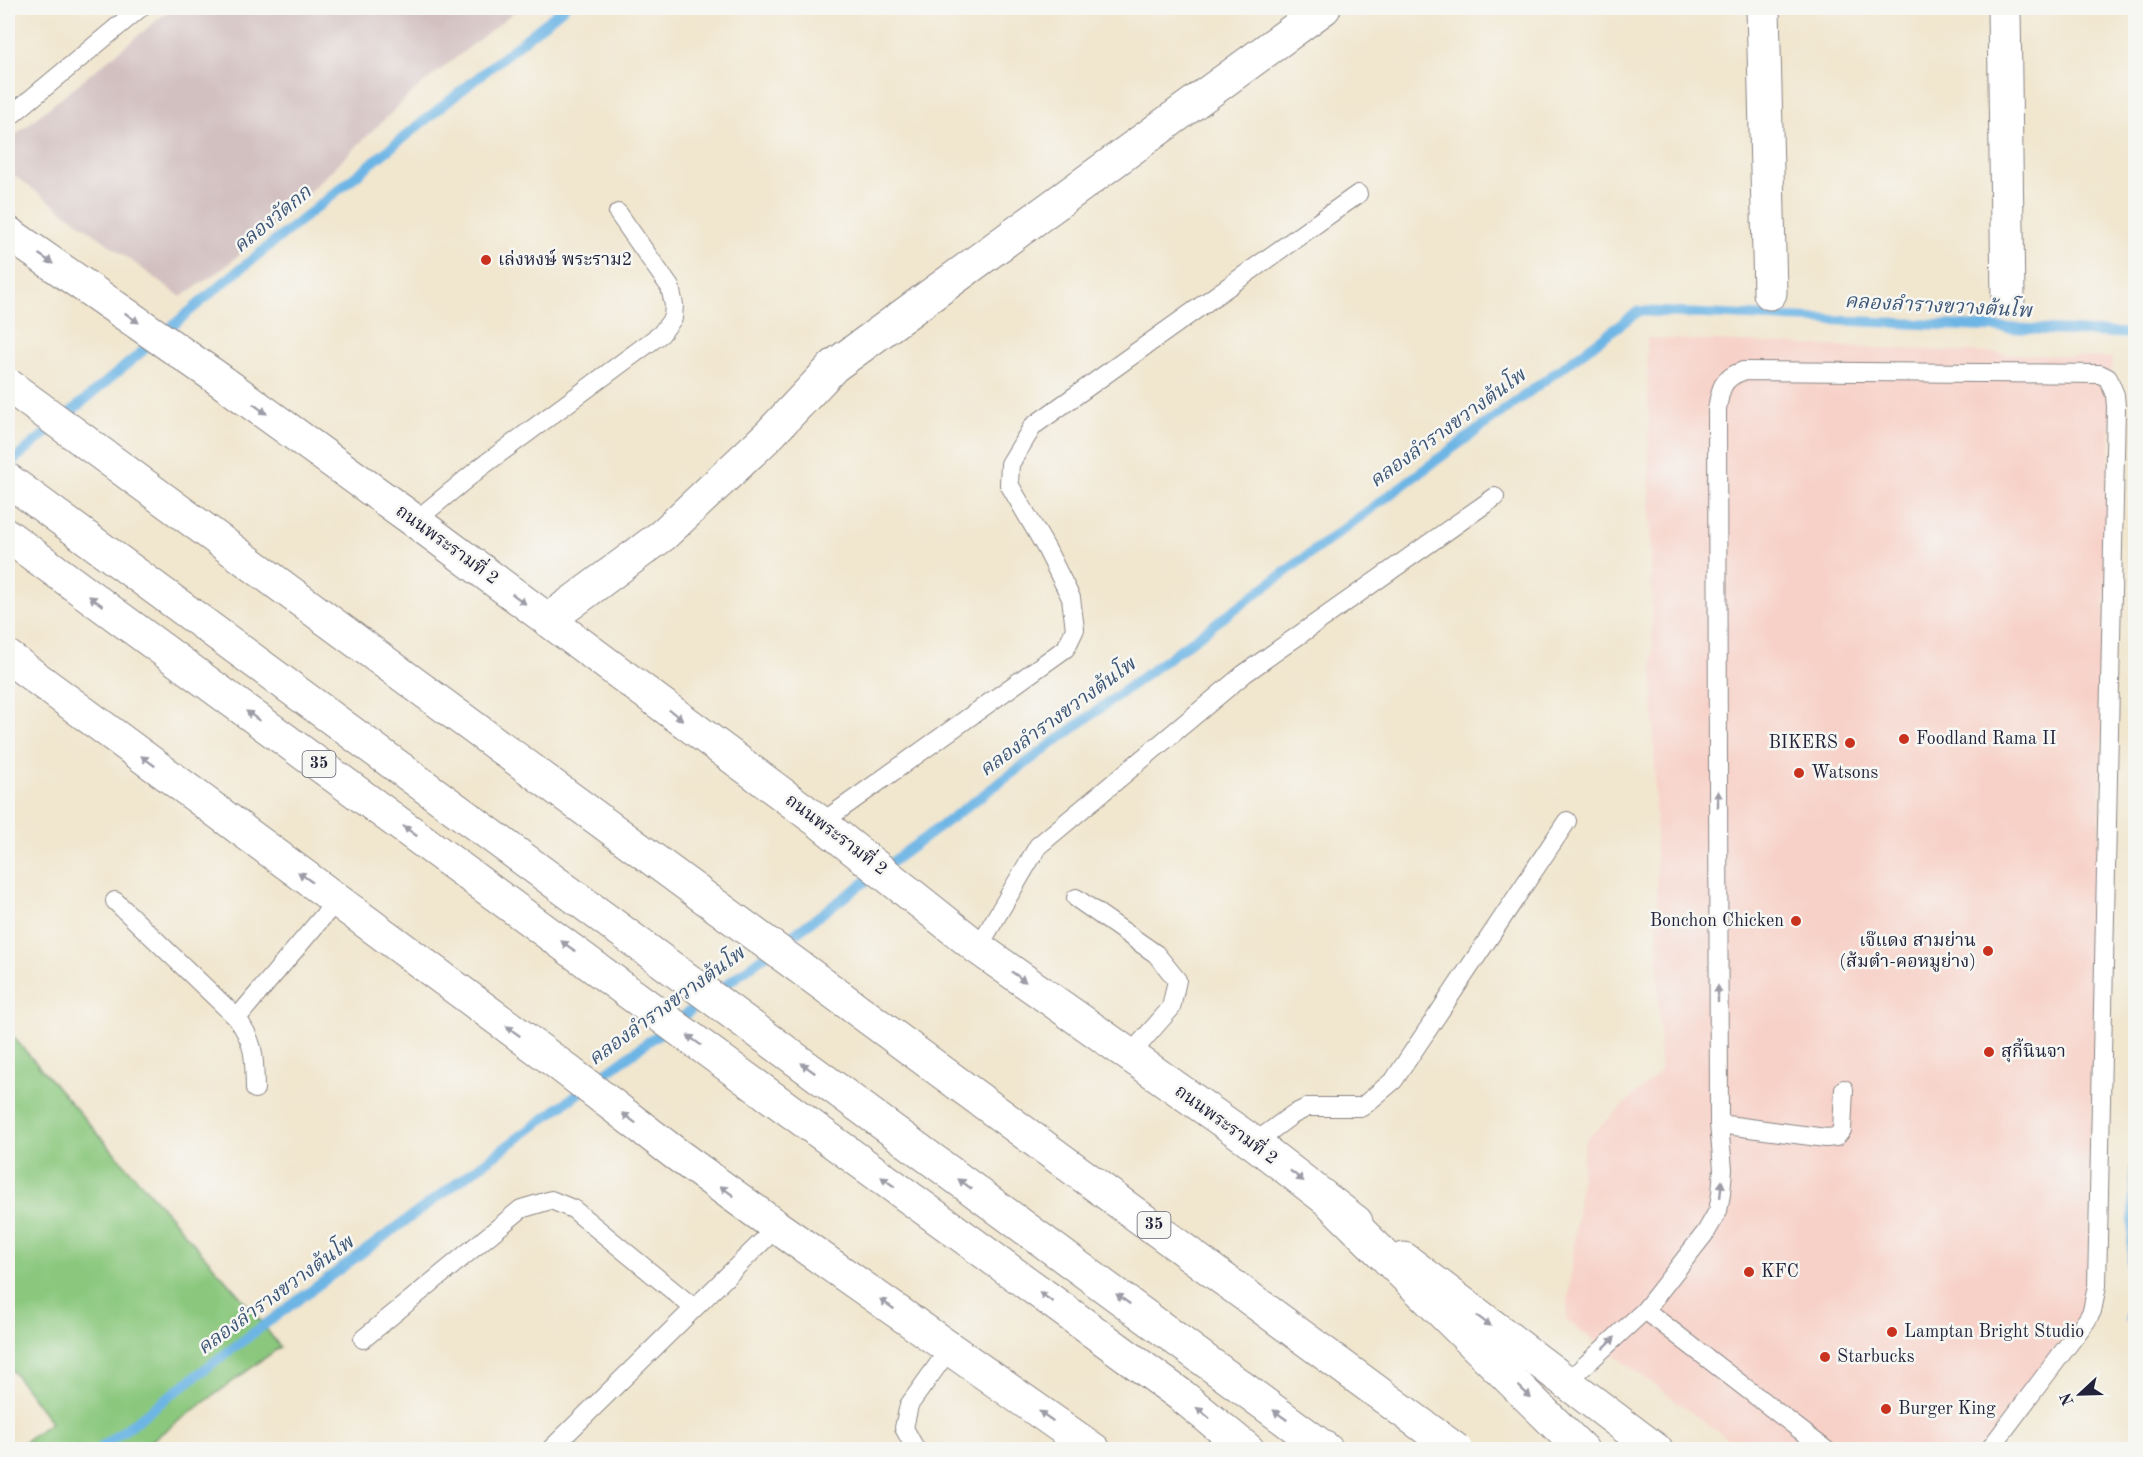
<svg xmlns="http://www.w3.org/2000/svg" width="2143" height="1457" font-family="'Old Standard TT','Noto Serif Thai',serif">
<rect width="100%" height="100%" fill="#f6f6f2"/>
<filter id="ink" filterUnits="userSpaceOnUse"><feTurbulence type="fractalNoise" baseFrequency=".0167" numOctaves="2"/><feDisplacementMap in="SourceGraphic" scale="12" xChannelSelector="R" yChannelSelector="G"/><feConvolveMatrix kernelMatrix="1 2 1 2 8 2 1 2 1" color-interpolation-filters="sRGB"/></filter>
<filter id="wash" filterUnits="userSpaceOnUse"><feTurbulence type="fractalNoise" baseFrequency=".008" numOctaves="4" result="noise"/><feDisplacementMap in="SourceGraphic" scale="24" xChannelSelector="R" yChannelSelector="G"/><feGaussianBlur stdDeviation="1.35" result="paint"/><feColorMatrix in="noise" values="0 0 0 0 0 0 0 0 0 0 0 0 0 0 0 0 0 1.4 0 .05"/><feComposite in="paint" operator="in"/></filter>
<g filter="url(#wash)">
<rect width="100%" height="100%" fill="#f1e6ce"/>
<polygon fill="#f7d1c8" points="1647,338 2112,358 2087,1306 1982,1450 1741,1449 1566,1320 1585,1140 1660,1072"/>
<polygon fill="#d2bfc0" points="172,8 519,8 415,90 285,215 225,267 181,297 8,171 8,141"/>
<polygon fill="#8bc87e" stroke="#56755c" stroke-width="1.5" points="8,1031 252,1310 280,1347 140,1449 15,1449 51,1422 8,1365"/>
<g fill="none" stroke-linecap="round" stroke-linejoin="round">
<g stroke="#6db5e5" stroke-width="10">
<polyline points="8,465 223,283 564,8"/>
<polyline points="2130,1318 2136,1136"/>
<polyline points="98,1450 229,1351 1639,311 2136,334"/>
</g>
</g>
</g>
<g filter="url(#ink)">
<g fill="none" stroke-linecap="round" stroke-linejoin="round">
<defs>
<g id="lane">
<polyline points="8,118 140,8"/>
<polyline points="415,521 481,467 661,334 673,318 674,305 670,287 618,213"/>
<polyline points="821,823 1066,648 1075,629 1071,598 1046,548 1009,484 1010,464 1033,426 1358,194"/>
<polyline points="1076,898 1156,954 1177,980 1171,1008 1129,1056"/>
<path d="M115,901l122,117c19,27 17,40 18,71"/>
<polyline points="978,948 1038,846 1244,674 1495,497"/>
<polyline points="237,1018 337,900"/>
<polyline points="1719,1124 1826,1138 1836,1137 1842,1130 1844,1089"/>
<polyline points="1254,1143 1292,1115 1308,1107 1362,1107 1394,1080 1567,821"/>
<polyline points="1645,1310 1826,1450"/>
<polyline points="363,1339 521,1209 551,1200 573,1209 694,1308"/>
<path d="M1566,1383l79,-73 61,-78 12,-21 3,-17 2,-25 -4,-45 -2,-714c3,-21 5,-32 26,-39l357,3 8,4 7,17 1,12 -19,879 -5,25 -5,9 -98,130"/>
<polyline points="550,1450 777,1227"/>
<polyline points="916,1450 904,1428 909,1405 950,1348"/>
</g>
<g id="street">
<polyline points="1763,8 1770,293"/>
<polyline points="2004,8 2008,300"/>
<polyline points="548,620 663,535 769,435 834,366 1324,8"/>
</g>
<g id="secondary">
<polyline points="8,233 213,375 415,521 821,823 978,948 1254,1143 1356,1222"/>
<polyline points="8,657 560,1065 676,1154 777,1227 1094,1450"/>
<polyline points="1404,1259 1656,1450"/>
</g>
<g id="highway">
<polyline points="8,480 1327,1450"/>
<polyline points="8,536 741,1075 1182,1396 1248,1450"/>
<polyline points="1333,1205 1582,1450"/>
</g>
</defs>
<use href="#lane" stroke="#8a8484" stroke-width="20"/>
<use href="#street" stroke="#8a8484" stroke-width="35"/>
<use href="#secondary" stroke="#8a8484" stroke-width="35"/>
<use href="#highway" stroke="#8a8484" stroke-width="35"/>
<use href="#lane" stroke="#fff" stroke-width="18"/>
<use href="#street" stroke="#fff" stroke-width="33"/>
<use href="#secondary" stroke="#fff" stroke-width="33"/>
<use href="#highway" stroke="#fff" stroke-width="33"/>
<defs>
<polyline id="highway-bridge" points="8,385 1456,1450"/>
</defs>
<use href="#highway-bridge" stroke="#8a8484" stroke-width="35" stroke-linecap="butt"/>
<use href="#highway-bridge" stroke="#fff" stroke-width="33"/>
</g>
<defs><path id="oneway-solid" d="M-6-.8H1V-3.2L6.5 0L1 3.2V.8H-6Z" transform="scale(1.5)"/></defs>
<g fill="#9c9ca7">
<use href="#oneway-solid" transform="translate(46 259) rotate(34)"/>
<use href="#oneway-solid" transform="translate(132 318) rotate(35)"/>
<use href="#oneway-solid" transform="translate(260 409) rotate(36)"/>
<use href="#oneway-solid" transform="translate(519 599) rotate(37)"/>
<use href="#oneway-solid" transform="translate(96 601) rotate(-144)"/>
<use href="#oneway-solid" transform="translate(676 715) rotate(37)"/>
<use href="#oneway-solid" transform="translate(253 716) rotate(-144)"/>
<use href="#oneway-solid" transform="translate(148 761) rotate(-144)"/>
<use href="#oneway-solid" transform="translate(1718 799) rotate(-90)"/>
<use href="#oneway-solid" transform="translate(410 831) rotate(-144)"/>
<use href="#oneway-solid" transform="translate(305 877) rotate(-144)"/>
<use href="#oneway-solid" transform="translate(568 946) rotate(-144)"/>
<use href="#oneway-solid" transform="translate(1019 977) rotate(36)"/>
<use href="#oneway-solid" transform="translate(1718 994) rotate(-90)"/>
<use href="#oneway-solid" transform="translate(513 1031) rotate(-144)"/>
<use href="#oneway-solid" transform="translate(694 1040) rotate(-143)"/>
<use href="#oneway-solid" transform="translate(808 1068) rotate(-144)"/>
<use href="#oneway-solid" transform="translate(629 1118) rotate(-143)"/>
<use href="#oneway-solid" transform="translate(1297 1176) rotate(38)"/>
<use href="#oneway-solid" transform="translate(888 1182) rotate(-144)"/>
<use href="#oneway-solid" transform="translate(965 1184) rotate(-144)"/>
<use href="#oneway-solid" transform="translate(1721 1189) rotate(-84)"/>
<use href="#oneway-solid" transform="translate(727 1191) rotate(-144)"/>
<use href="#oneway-solid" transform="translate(1046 1297) rotate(-144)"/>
<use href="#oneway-solid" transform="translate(1123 1299) rotate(-144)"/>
<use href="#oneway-solid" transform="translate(887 1304) rotate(-145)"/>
<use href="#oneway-solid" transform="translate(1484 1321) rotate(37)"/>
<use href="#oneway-solid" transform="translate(1609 1343) rotate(-43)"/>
<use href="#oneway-solid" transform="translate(1525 1392) rotate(44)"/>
<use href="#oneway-solid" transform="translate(1203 1413) rotate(-141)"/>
<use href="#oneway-solid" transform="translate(1280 1415) rotate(-144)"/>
<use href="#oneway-solid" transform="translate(1046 1416) rotate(-145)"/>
</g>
</g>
<g fill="#c8321e" stroke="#f6f6f2" stroke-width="2">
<circle cx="486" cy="260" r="6"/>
<circle cx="1904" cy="739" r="6"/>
<circle cx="1850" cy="743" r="6"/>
<circle cx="1799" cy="773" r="6"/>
<circle cx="1796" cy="921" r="6"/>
<circle cx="1988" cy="951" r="6"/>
<circle cx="1989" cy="1052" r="6"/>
<circle cx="1749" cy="1272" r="6"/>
<circle cx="1892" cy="1332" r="6"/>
<circle cx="1825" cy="1357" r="6"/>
<circle cx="1886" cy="1409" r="6"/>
</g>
<g text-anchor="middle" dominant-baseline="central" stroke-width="5" stroke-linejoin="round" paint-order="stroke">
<g fill="#f6f6f2" stroke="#626272" stroke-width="1.5">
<rect x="302.5" y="751" width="33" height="26" rx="4.5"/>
<rect x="1137.5" y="1212" width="33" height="26" rx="4.5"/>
</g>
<g font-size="16" font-weight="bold" fill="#22223b">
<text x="319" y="764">35</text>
<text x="1154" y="1225">35</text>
</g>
<g font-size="18" fill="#22223b" stroke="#f6f6f2" text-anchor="start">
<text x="498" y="260">เล่งหงษ์ พระราม2</text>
<text x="1916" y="739">Foodland Rama II</text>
<text x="1838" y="743" text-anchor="end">BIKERS</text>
<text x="1811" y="773">Watsons</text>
<text x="1784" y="921" text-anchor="end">Bonchon Chicken</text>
<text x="1976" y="941" text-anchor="end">เจ๊แดง สามย่าน<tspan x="1976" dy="21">(ส้มตำ-คอหมูย่าง)</tspan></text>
<text x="2001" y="1052">สุกี้นินจา</text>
<text x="1761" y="1272">KFC</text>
<text x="1904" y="1332">Lamptan Bright Studio</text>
<text x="1837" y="1357">Starbucks</text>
<text x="1898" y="1409">Burger King</text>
</g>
<g font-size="18" fill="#22223b" stroke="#f6f6f2">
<text transform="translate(447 545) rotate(36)">ถนนพระรามที่ 2</text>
<text transform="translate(836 835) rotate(37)">ถนนพระรามที่ 2</text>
<text transform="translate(1226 1125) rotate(36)">ถนนพระรามที่ 2</text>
</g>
<g font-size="20" font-style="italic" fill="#3c5576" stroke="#f6f6f2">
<text transform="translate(273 220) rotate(-39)">คลองวัดกก</text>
<text transform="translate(1938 307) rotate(3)">คลองลำรางขวางต้นโพ</text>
<text transform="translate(1448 429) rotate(-36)">คลองลำรางขวางต้นโพ</text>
<text transform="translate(1058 718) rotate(-36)">คลองลำรางขวางต้นโพ</text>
<text transform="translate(667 1007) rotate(-36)">คลองลำรางขวางต้นโพ</text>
<text transform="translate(276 1296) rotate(-36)">คลองลำรางขวางต้นโพ</text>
</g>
</g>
<rect width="2143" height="1457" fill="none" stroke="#f6f6f2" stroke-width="30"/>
<g transform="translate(2080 1394) rotate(248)" stroke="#f6f6f2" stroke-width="4.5" paint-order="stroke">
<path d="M0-4.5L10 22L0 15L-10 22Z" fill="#22223b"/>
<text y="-9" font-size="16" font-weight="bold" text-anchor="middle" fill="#22223b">N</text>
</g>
</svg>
